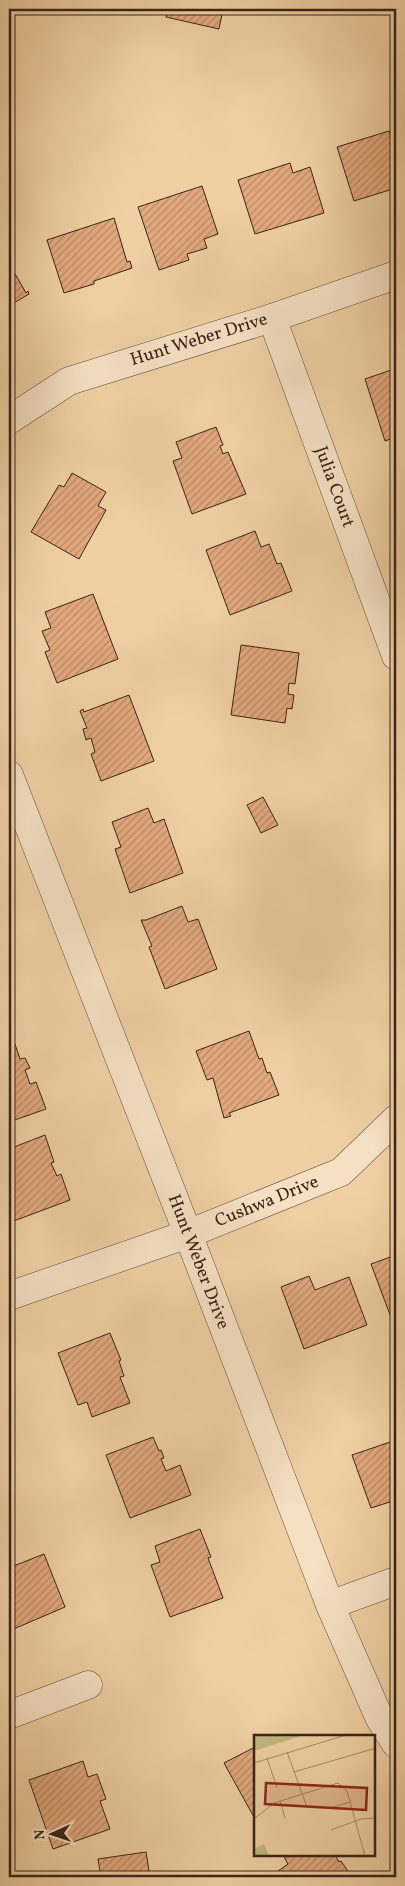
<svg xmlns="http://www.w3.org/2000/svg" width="405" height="1886" font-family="Vollkorn,serif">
<defs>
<pattern id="building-hatch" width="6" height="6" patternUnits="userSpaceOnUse" patternTransform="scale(1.25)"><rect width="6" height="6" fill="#e3a97e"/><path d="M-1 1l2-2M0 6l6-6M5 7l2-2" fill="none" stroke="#b98966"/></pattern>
</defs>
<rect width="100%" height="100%" fill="#efd0a4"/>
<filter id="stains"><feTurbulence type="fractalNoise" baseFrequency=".004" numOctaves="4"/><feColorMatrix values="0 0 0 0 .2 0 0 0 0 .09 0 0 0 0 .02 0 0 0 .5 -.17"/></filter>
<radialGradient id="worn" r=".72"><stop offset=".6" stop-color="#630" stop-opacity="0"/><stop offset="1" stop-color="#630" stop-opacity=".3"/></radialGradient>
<g fill="url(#building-hatch)" stroke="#3a2319">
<polygon points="168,9 223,9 219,29 166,17"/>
<polygon points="389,131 392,139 396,138 396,188 354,201 337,147"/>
<polygon points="290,163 293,173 310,167 324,213 255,234 238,180"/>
<polygon points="202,186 218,234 204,239 207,248 187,254 189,260 159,270 138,207"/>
<polygon points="114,218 127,262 130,261 132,268 94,281 94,284 64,293 47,240"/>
<polygon points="9,263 26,293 28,291 29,294 9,306"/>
<polygon points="394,369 396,377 396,437 385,441 365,379"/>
<polygon points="216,427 223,445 220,446 223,454 228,452 246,494 192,514 173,461 182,458 176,442"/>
<polygon points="72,473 106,492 98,506 106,510 79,559 31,532 59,485 64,487"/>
<polygon points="255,531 261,547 269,544 277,564 281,563 292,591 230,615 206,550"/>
<polygon points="93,594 118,659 57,683 45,652 50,650 42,631 51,628 45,612"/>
<polygon points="241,645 299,653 295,684 289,683 288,694 294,695 292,709 287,708 285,723 231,715"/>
<polygon points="129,695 154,761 101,781 91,754 95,752 91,738 86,740 83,729 87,728 80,711 83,709 84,712"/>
<polygon points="263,797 278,825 261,833 247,805"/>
<polygon points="148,808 154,823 164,819 183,873 130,893 115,849 121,847 112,822"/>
<polygon points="182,906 188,922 198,919 217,969 165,989 149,947 152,946 141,920 146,920"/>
<polygon points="249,1031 259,1059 262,1058 267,1073 270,1072 279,1095 229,1113 231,1116 224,1118 213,1078 207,1080 196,1051"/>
<polygon points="15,1044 20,1059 25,1058 30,1068 25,1070 30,1084 36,1082 46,1109 9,1122 9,1047"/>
<polygon points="45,1135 54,1162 51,1163 57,1176 61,1174 70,1200 11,1222 9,1217 9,1149"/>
<polygon points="396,1255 396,1318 392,1320 371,1264"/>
<polygon points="309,1276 315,1290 349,1277 367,1325 304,1349 281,1287"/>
<polygon points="110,1333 121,1360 119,1361 124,1376 120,1377 130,1403 92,1417 87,1402 78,1405 58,1353"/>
<polygon points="153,1437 159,1451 161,1450 164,1458 161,1459 166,1471 180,1465 191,1495 130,1518 106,1455"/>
<polygon points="396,1440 396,1493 394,1493 396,1500 371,1508 352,1455"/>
<polygon points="200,1529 211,1557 208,1558 223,1598 170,1617 151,1565 160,1562 155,1546"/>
<polygon points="44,1554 65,1607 9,1631 9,1578 15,1576 11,1567"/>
<polygon points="255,1747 255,1819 224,1763"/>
<polygon points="83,1761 88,1777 97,1774 106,1799 100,1801 110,1829 53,1849 29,1780"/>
<polygon points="146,1852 150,1877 98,1877 101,1877 98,1859"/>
<polygon points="283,1855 335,1855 339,1862 341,1861 352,1877 275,1877 280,1874 278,1871 288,1864"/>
</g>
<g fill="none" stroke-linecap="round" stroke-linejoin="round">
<defs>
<g id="minor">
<polyline points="272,318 396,656"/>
<polyline points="9,420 69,381 272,318 396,275"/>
<polyline points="9,775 188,1234 330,1605 380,1719 396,1744"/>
<polyline points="9,1296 188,1234 341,1172 396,1119"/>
<polyline points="330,1605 396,1581"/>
<polyline points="9,1715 88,1685"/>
</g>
</defs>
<use href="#minor" stroke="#674e3c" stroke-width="29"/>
<use href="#minor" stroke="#f5e0c4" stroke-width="28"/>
</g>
<g text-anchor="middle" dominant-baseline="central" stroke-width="4" stroke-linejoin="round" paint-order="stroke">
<g font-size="18" fill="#3a2319" stroke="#f5e0c4">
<text transform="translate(199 340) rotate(-17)">Hunt Weber Drive</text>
<text transform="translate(334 487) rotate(70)">Julia Court</text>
<text transform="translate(267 1202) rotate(-22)">Cushwa Drive</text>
<text transform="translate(198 1262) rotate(69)">Hunt Weber Drive</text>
</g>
</g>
<g transform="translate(254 1735)">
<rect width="121" height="121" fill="#efd0a4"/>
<path d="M0,0h50l-50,16zM10,109l5,12h-15v-7z" fill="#c0b981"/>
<path fill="none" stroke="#a78b6c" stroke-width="1" d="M33,17l20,55M13,23l10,30M0,28l92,-28M40,37l82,-24M26,66l5,17M76,73l20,-6M0,84l20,-16 64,-20 9,8 18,65M77,95l30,-11 15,-1"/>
<path fill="#8f2418" fill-opacity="0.15" stroke="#8f2418" stroke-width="2.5" d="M12,48l101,5 -1,22 -101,-6z"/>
<rect width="121" height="121" fill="none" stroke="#3a2319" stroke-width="2.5"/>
</g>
<rect width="405" height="1886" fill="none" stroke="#efd0a4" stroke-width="30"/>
<rect x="10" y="10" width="385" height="1866" fill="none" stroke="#3a2319" stroke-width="2.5"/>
<rect x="15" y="15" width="375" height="1856" fill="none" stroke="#3a2319"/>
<g transform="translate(52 1834) rotate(267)" stroke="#f5e0c4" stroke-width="4" paint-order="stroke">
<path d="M0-4L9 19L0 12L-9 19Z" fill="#3a2319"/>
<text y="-8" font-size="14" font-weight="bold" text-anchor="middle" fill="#3a2319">N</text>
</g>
<rect width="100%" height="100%" filter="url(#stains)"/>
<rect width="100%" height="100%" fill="url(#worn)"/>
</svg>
